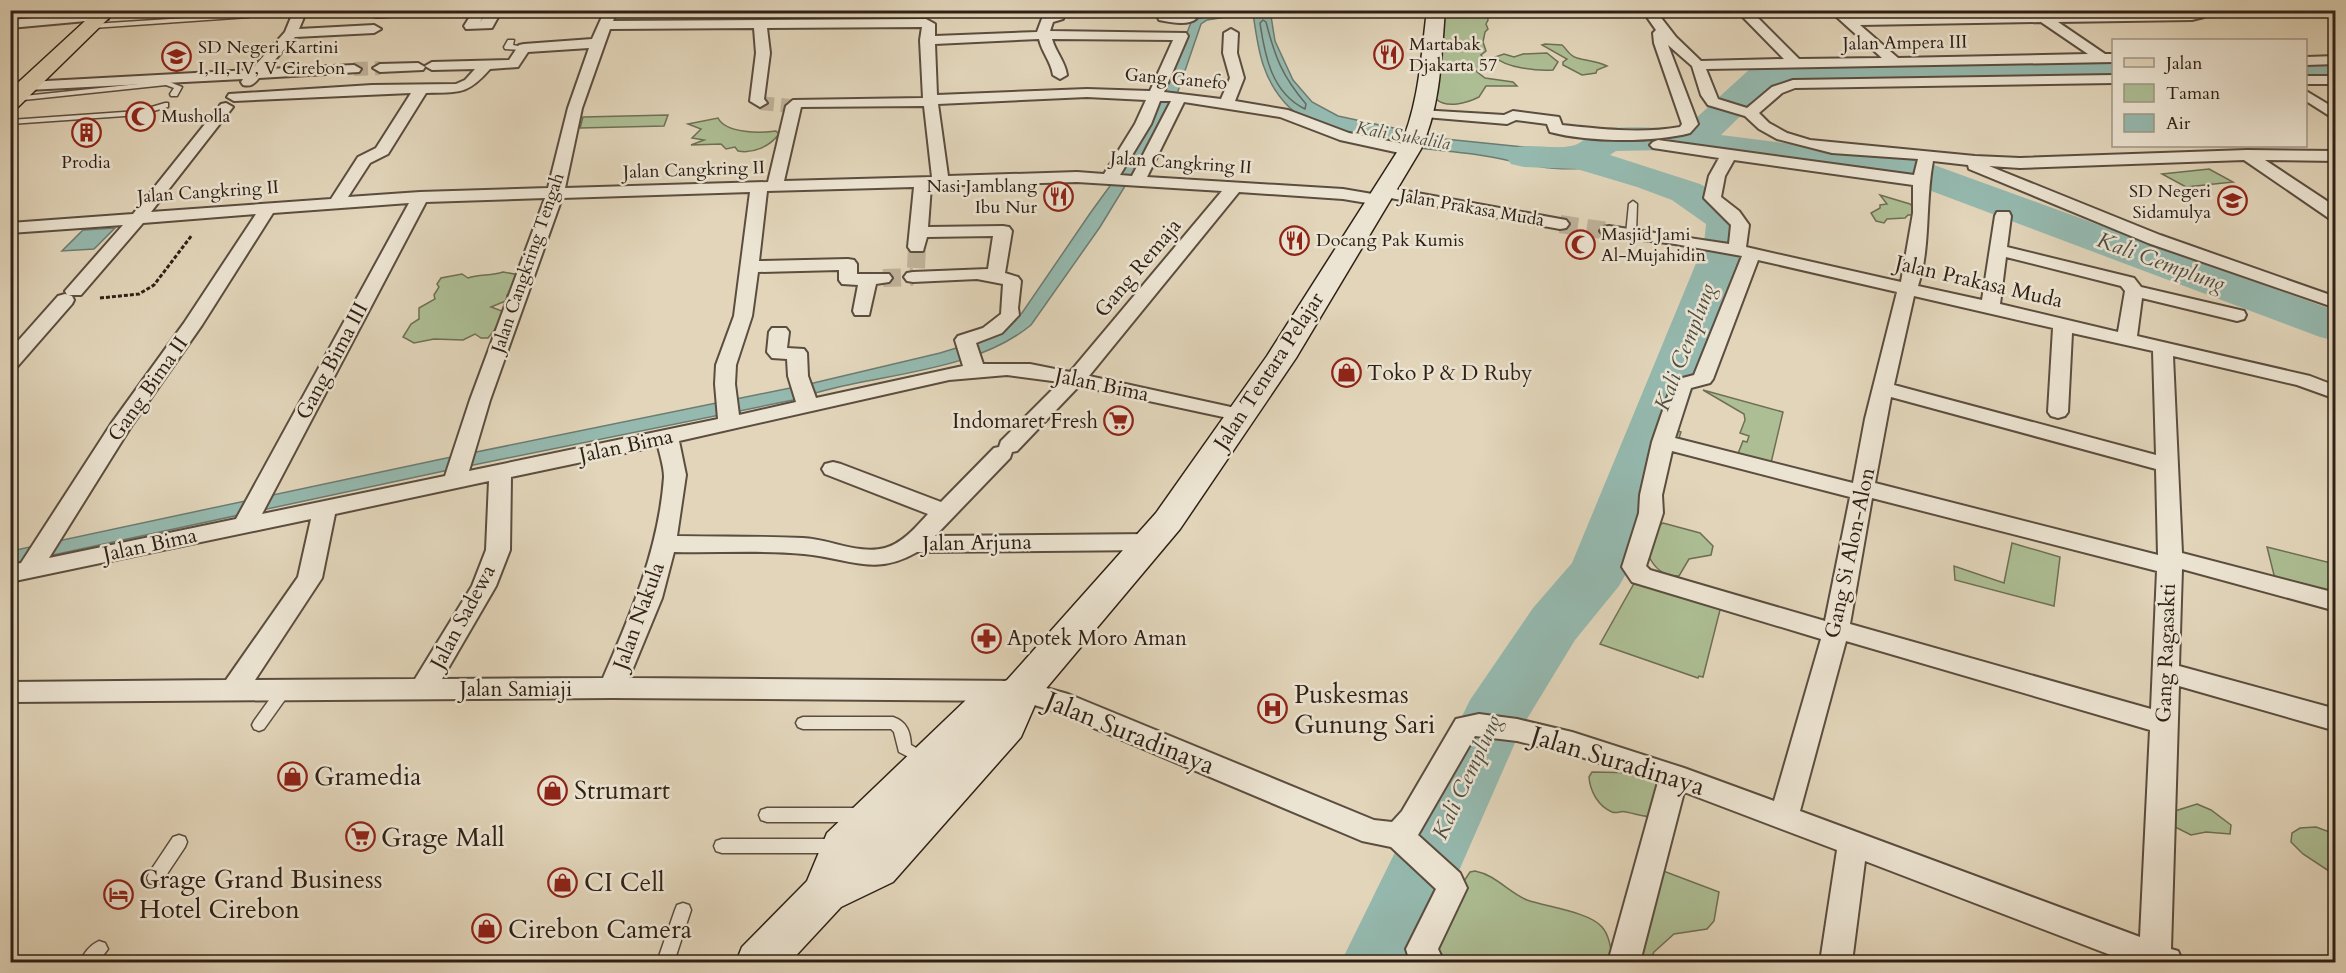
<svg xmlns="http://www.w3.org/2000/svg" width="2346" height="973" font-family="Cardo,serif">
<rect width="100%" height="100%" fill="#e2d5ba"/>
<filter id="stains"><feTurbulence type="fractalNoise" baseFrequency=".00333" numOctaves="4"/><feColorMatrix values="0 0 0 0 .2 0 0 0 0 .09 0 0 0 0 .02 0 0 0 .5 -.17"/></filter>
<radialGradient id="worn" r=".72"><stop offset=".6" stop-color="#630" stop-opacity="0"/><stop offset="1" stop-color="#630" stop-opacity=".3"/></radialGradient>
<g fill="#adbe94" stroke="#6e6f55" stroke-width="1.5">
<path d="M1439,11h48l1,9 -2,4 2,5 -3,3 -2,10 3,9 -5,4 6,8 -11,8 9,7 28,4 4,4h-31l-7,11c-12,6 -32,12 -43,2z"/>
<path d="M1545,44l17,1c6,5 6,10 15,13 10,3 20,3 30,8l-10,4 -1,3 -14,2 -19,-10v-3l4,-3 -25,-14z"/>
<path d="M1547,53l11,9 -5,8c-16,1 -47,-2 -58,-13l9,-3 10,3 9,-3z"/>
<polygon points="668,115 664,126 580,128 583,117"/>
<path d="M718,118c8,16 44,15 58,13l3,3c-9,12 -25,20 -41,17l-3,-4 -9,2 -5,-5 -30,1 13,-5 -12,-2 9,-9 -13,-5z"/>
<polygon points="2209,169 2233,182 2186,187 2162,174"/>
<polygon points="1880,195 1910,204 1913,207 1913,215 1908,215 1905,218 1887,219 1884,223 1876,221 1871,213 1880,208 1880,205 1887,204"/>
<path d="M503,272l17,3 -8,16 -5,4 1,5 -17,7 11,4 3,6 -17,21h-7l-6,-4 -12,6 -29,-1 -20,4 -11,-6 8,-13 8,-5v-11l16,-9 -1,-4 5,-8 -2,-3 4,-6 21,-4 6,4c11,-4 23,-2 35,-6z"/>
<polygon points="1703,390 1783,412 1770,467 1668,442 1672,429 1681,432 1679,438 1737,456 1743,441 1747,442 1749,436 1740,433 1745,420 1744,414"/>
<path d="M1663,523l37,10 13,13 -2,9 -22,4 -10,17c-16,0 -24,-7 -31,-21l8,-27z"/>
<polygon points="2012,543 2060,557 2054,606 1955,580 1954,566 2004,583"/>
<polygon points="2267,547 2335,564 2335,599 2276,583"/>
<polygon points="1636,580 1721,606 1703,677 1699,676 1698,678 1600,644"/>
<path d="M1592,772l52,1 20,11 -9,33c-11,0 -18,-3 -29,-5 -5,-2 -8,2 -14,0 -14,-6 -22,-21 -23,-35z"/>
<polygon points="2197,804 2211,810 2231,825 2230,834 2206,832 2191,835 2171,825 2171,816 2175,811"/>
<polygon points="2316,827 2335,834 2335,875 2303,854 2291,842 2292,833 2300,828"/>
<polygon points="1658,869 1719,892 1714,921 1707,929 1674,934 1654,952 1649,962 1634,962"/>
<path d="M1475,871c21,4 33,21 52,29 20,7 62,12 75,27 8,9 9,24 11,35h-164l-12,-6 -3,-12 23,-37 7,-26 6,-9z"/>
</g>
<g fill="#95b9af" stroke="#6c7c72" stroke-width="1.5">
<path d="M1233,11h40l-2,5 4,25 18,39 19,22 26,14 107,23 89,9 46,1 21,9 -4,10c-16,0 -31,2 -46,0 -24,-2 -48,-10 -72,-13 -54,-8 -147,-9 -189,-47 -28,-27 -32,-59 -37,-95l-46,7 -6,4 -24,70 -22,43 -55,90 -69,98c-62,51 -165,48 -238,75l-349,71 -433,93v-13l426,-91 368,-75 135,-32 49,-15 33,-25 69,-101 43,-59 29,-59 29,-74z"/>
<polygon points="115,228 94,249 62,251 83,230"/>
</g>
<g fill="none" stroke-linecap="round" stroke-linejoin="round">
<g stroke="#626c62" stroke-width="1.5">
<path d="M1263,20l3,2c9,35 16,54 40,82l-1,5c-33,-16 -40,-52 -45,-86z"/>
<polygon points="1540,154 1578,155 1584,159 1581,162 1551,162 1538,159 1537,156"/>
</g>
<g fill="#95b9af" fill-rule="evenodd">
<path d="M2114,58v20l-342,7 -51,50 202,26 413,150v30l-16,-4 -418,-157 -237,-30 -49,1 -6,4 90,29 23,13 18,15 6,9 -1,23 -119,328 -8,14 -44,54 -53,87 -103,235h-78l129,-262 63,-92 39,-45 132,-319 2,-20 -34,-24 -35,-13 -60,-18 -53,-2 -13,-3 -6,-8 6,-8c20,-5 40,2 60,-2 9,-1 16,-10 24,-14 18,-8 68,-4 88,-2l68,-62 12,-3z"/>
<rect x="2306" y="59" width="30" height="20"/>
</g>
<g stroke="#beb199" stroke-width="14" stroke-dasharray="14 7" stroke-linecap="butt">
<polyline points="354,69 380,68"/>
<polyline points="760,103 790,106"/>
</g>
<g stroke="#beb199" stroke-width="18" stroke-dasharray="18 9" stroke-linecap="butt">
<polyline points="1560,224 1609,231"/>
<polyline points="916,268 917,247"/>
<polyline points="883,278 913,277"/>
</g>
<defs>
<g id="lane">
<polygon points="1329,10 1359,11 1362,13 1359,15 1331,14 1328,12"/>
<polygon points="1404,11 1436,12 1439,14 1436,16 1402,14 1402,12"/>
<polygon points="247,14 250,16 249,17 93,28 90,26 93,24"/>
<polygon points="508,40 514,40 513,45 528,48 524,50 505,49 504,47"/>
<polygon points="167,81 182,87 177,96 171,96 170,94 174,88 166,85 14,101 10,100 14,97"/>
<polygon points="165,103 168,103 168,107 139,115 10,124 10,120 138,111"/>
<polygon points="1633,201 1637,204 1636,234 1631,237 1626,234 1629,204"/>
<polygon points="284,685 289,686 291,690 289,694 264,729 259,731 254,729 252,725 254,721 279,686"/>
<path d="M803,717h90c14,5 17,14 18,28l18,10 2,4 -2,4 -5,2 -25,-13 -5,-20 -3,-3h-88l-5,-2 -2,-4 2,-4z"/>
<polygon points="767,808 860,808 866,810 868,815 866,820 860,822 767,822 761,820 759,815 761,810"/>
<polygon points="179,835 185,837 187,842 185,847 161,883 155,885 149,883 147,878 149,873 173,837"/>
<polygon points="722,839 836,839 842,841 844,846 842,851 836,853 722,853 716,851 714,846 716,841"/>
<polygon points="683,903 689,905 691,910 674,962 657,962 675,910 677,905"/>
<path d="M99,941l6,2 3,6 -10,13h-18c3,-8 10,-17 19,-21z"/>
</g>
<g id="street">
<path d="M294,10h13l-8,19 75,-4 7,4 -7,4 -79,4 -28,32 87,-4 7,4 -2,3 -100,6c-5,6 -8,9 -16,7l-2,-3 2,-3 -215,11 -7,-4 7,-4 223,-12 34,-38z"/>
<polygon points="372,10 429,10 423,14 377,17 372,16"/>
<polygon points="474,10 487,10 480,22 489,10 502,10 492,28 466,29 464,26"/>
<path d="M605,10h13l-5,11 313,-2 9,5v12l102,-4 6,-16 9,-2 1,-4h13l-3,9 -10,3 -3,9 136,2 2,3 -24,56 57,7 9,-21 -7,-25 1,-20 7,-4 7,4 -1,20 7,25 -9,23 53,9 61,23 60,12 8,5 -8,5 -69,-15 -60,-23 -96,-15 -37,75 196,12 35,6 -2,-3 2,-3 6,-2 182,33 3,4 -3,4 -6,1 -175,-32 2,3 -2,4 -6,1 -36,-6 -104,-7 -150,184 160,35 4,4 -4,4 -7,2 -163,-35 -62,65 -5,1 -2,6 -75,78 216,-2 8,2 4,6 -4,6 -8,2 -234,2c-43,25 -68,6 -113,2 -43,-4 -87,-1 -130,-2l-12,46 -33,80 392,3 47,13 306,126 18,2 10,-11 54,-92 23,-5 38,5 55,13 112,36 90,33 47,-162 -189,-57 -10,-15 17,-54 1,-18 12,-53 20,-58 3,-4 19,-5 48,-119 -67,-12 -66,-8 -6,-1 -3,-4 3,-4 6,-1 120,18 2,-19 -27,-27 5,-22 10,-18 -66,-10 -3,-3 3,-3 5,-2 256,35 4,-16 -86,-6 -55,-14 -18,-10 -14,-13 -37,-11 -7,-10 -9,-29 -24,-21 30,79 -8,9c-38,10 -102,9 -140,-1l-3,-8 -31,-4 -9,4 -82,-7 -5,-1 -2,-3 2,-3 84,5 9,-4 46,6 3,8c38,4 80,9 118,2l2,-3 -28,-81 -1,-10 3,-3 -14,-20h13l21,27 25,24 83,-2 -48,-49h14l49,49 83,-1 -53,-48h14l8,7 353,-6 1,3 -1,3 -12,3 -134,2 47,32h9v8l-408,7 12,30 29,9 25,-21 21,-7 321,-5v8l-319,5 -13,5 -23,20 10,10 18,10 23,7 165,16 45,2 227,-8 89,1v10l-71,-1 71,47v13l-6,-1 -86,-59 -224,8 -31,-2 171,69 176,62v11l-188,-65 -179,-74 -1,-4 -35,-4c-8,41 -2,85 -15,125l64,14 13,-84 2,-4h12l2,4 -4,31 127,31 7,9 103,24 2,4 -2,4 -7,2 -95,-23 -5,38 173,40 26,10v13l-39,-14 -124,-29 9,197 154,40v18l-154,-42 -3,97 157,43v22l-157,-45 -8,263 7,2 5,11h-54l-264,-101 -13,101h-32l17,-112 -153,-58 -44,170h-32l50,-180 -86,-28 -55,-13 -42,-5 -57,99 42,38 7,15 -29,61 6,13h-34l-4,-13 30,-60 -45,-42 -29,-6 -311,-131 -30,-9 -409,-3 -602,4v-20l216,-2 72,-103 13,-58 -301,63v-17l11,-2 90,-139 73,-101 72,-109 -113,9 -62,72h-14l-2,-4 58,-66 -113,8v-10l123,-9 88,-110 5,-1 7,4 -82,105 180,-13 27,-42 18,-9 35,-55 -177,8 -7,-4 2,-3 143,-9 84,-1 9,-4 10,-11 -43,1 -7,-4 7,-4 77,-2 10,-15 5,-1 68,-5zM2041,22l47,32 -190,4 -38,-33zM922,27l-2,13 3,58 -130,2 -7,6 -18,76 -203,6 17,-80 28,-79 144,-1 2,25 -6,48 10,6 7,-4 -3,-4 6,-46 -3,-25zM1039,39c3,14 12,22 14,36l7,4 7,-4c-2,-14 -11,-22 -15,-36l121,1 -23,51 -63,-2 -150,6 -2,-51zM589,48l-21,60 -20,80 -128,4 -72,5 22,-34 18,-9 38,-61c34,-1 41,2 64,-24l28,-2 10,-15zM1087,97l59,3 -11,24 -31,50 -27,-2 -129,4 -10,-72zM1160,101h11l-39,75 -12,-1 31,-51zM924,106l8,71 -148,4 17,-74zM1734,160l179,25v28l-12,69 -155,-35 3,-22 -10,-14 -18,-14 4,-21zM1077,182l145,9 -152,181 -40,-8h-47l-7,-21 26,-10 17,-18 -1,-7 3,-27 -3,-4 -13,-4 7,-42 -3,-4 -6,-1 -75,1 3,-41zM914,187l-6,60 3,4h12l4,-14 66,-1 -5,33 -75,3 -6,1 -3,4 3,4 6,1 64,-3 26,5 -2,30 -18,14 -25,8 -3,4 8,26 -147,32 -8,-22 -1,-23 -3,-4 -17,-1 2,-16 -3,-4h-14l-3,4 -2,20 5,6 15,1 1,17 8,26 -57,13 -4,-31 1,-19 16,-49 6,-44 81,-2v10l3,4 16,1 -5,26 2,4h14l7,-31 13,-2 3,-4 -3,-4h-32v-10l-3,-4 -6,-1 -89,2 8,-70zM750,192l-16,124 -18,49 -1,19 3,35 -249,52 21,-71 72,-202zM545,198l-75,202 -25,76 -183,38 164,-312zM409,203l-173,316 -187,39 83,-133 70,-100 71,-112zM2006,257l115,29 4,5 -7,41 -118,-28zM1758,260l139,32 -32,127 -12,64 -178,-45 16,-50 19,-5 3,-4zM1914,296l139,32 -5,84 3,4 7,2 7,-2 3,-4 4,-79 81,18 3,104 -262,-70zM1007,375l53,7 -59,59 -2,6 -5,1 -53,54 -100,-38 -8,-2 -8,2 -3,5 3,5 103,40c-12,13 -25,29 -43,34 -27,7 -55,-9 -82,-10 -42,-2 -84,-1 -126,-2l9,-61 -7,-34 270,-61zM1891,397l265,72 2,86 -283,-72zM658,446c2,9 6,21 6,31 -5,71 -33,137 -61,201l-161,1 54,-93 14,-36 1,-73zM1672,451l178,46 -25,124 -175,-51 -4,-4 17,-53 -1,-18zM489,481l-3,69 -14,36 -57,93 -160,1 67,-102 13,-64zM1872,498l285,73 -6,138 -301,-85zM1846,641l304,89 -10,207 -340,-126z"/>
<path d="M1155,10h13l1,4 21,1 6,4c-8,7 -26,3 -37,1z"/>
<polygon points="103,12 109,16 108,19 10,28 10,20"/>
<polygon points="2336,56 2336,64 2306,65 2306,57"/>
<polygon points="418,63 425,67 423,70 380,72 373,68 380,64"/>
<rect x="2306" y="76" width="30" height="8"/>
<polygon points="2306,91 2336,109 2336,120 2306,101"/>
<polygon points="65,294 72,296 74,300 72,304 17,367 10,369 10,350 58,296"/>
</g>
<path id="secondary" d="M1427,10h18c-4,48 -4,94 -24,139l-125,209 -116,171 -142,169 -17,39 -128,145 -52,25 -51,55h-54l6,-15 65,-66 20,-48 140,-134 40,-19 149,-167 111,-157 132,-207c20,-44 22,-91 28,-139z"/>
<polygon id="primary" points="97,10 117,10 18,107 10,108 10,90"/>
</defs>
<use href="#lane" stroke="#5b4d3f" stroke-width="3"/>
<use href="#street" stroke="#5b4d3f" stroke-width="4"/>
<use href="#secondary" stroke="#2e2016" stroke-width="3"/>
<use href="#primary" stroke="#2e2016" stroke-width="3"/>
<polyline stroke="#2e2016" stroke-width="3" stroke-dasharray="4 2" stroke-linecap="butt" points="100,298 139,294 154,285 192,235"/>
<use href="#lane" fill="#ece4d2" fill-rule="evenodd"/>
<use href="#street" fill="#ece4d2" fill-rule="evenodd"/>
<use href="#secondary" fill="#ece4d2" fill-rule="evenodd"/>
<use href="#primary" fill="#e2d5ba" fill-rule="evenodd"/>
</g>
<defs>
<symbol id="restaurant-ring" viewBox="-11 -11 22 22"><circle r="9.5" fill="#ece4d2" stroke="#8f2418" stroke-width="1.5"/><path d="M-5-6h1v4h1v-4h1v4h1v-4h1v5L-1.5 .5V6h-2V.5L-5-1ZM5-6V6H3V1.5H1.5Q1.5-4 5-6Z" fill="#8f2418"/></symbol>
<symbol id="school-ring" viewBox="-11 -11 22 22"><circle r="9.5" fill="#ece4d2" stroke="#8f2418" stroke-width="1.5"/><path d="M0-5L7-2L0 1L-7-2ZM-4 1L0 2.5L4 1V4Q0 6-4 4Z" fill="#8f2418"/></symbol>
<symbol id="mosque-ring" viewBox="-11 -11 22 22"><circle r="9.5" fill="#ece4d2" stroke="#8f2418" stroke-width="1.5"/><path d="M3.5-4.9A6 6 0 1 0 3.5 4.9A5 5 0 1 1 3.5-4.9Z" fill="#8f2418"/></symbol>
<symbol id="building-ring" viewBox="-11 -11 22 22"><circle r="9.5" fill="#ece4d2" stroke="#8f2418" stroke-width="1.5"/><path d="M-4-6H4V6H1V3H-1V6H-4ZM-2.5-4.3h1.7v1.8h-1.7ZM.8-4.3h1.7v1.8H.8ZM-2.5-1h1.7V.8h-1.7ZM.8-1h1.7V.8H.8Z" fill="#8f2418"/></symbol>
<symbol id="shop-ring" viewBox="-11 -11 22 22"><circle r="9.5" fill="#ece4d2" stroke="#8f2418" stroke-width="1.5"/><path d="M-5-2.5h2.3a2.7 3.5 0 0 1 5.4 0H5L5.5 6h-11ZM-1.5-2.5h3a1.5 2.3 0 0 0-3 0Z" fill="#8f2418"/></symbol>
<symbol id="supermarket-ring" viewBox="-11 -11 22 22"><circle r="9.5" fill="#ece4d2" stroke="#8f2418" stroke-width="1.5"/><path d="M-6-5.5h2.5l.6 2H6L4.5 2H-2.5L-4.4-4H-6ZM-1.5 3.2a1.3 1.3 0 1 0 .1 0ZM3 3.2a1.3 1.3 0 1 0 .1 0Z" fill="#8f2418"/></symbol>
<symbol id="pharmacy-ring" viewBox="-11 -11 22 22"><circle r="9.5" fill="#ece4d2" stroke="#8f2418" stroke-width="1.5"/><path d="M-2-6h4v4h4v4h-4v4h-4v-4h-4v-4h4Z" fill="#8f2418"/></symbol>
<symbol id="hospital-ring" viewBox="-11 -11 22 22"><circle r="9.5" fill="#ece4d2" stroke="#8f2418" stroke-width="1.5"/><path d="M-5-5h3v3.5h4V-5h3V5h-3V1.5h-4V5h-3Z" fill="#8f2418"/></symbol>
<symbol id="hotel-ring" viewBox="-11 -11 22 22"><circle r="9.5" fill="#ece4d2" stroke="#8f2418" stroke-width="1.5"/><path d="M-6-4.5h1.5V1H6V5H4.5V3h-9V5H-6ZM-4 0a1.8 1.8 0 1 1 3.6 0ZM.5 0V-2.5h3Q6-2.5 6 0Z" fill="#8f2418"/></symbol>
</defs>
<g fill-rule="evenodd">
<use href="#restaurant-ring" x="1372" y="38" width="33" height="33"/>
<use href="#school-ring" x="160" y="40" width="33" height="33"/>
<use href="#mosque-ring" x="124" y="100" width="33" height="33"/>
<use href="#building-ring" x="70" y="116" width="33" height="33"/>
<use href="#restaurant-ring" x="1042" y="180" width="33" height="33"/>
<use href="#school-ring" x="2216" y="184" width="33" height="33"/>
<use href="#restaurant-ring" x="1278" y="224" width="33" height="33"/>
<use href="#mosque-ring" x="1564" y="228" width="33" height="33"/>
<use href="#shop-ring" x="1330" y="356" width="33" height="33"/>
<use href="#supermarket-ring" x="1102" y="404" width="33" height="33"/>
<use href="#pharmacy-ring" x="970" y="622" width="33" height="33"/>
<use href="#hospital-ring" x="1256" y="692" width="33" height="33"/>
<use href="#shop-ring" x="276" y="760" width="33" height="33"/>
<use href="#shop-ring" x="536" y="774" width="33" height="33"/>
<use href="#supermarket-ring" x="344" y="820" width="33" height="33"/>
<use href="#shop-ring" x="546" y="866" width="33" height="33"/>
<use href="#hotel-ring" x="102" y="878" width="33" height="33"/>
<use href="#shop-ring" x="470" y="912" width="33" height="33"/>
</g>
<g text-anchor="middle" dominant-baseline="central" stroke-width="5" stroke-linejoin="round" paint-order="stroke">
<g font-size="18" fill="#2e2016" stroke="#ece4d2">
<text transform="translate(1905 43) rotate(-1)">Jalan Ampera III</text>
<text transform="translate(1176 79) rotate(5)">Gang Ganefo</text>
<text transform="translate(1181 163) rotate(4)">Jalan Cangkring II</text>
<text transform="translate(694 170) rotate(-2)">Jalan Cangkring II</text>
<text transform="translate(208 192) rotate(-4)">Jalan Cangkring II</text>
<text transform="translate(1472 208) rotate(10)">Jalan Prakasa Muda</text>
<text transform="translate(528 263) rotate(-71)">Jalan Cangkring Tengah</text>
</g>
<g font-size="18" fill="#2e2016" stroke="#ece4d2" text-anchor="start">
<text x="1409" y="44">Martabak<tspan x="1409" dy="21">Djakarta 57</tspan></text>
<text x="198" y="47">SD Negeri Kartini<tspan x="198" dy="21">I, II, IV, V Cirebon</tspan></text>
<text x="161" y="116">Musholla</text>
<text x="86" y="162" text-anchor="middle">Prodia</text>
<text x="1037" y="186" text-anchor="end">Nasi Jamblang<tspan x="1037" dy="21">Ibu Nur</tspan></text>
<text x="2211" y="191" text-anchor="end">SD Negeri<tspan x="2211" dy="21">Sidamulya</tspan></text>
<text x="1601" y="234">Masjid Jami<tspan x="1601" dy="21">Al-Mujahidin</tspan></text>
<text x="1316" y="240">Docang Pak Kumis</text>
</g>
<g font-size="18" font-style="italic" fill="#4d4e44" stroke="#ece4d2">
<text transform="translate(1403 136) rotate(10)">Kali Sukalila</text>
</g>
<g font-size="21" fill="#2e2016" stroke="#ece4d2">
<text transform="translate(1138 268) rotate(-50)">Gang Remaja</text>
<text transform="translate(1979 282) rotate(13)">Jalan Prakasa Muda</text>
<text transform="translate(332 361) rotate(-62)">Gang Bima III</text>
<text transform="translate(1269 371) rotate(-57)">Jalan Tentara Pelajar</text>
<text transform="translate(1102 385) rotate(12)">Jalan Bima</text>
<text transform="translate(148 389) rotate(-55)">Gang Bima II</text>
<text transform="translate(626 446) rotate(-12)">Jalan Bima</text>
<text transform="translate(977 543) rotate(-1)">Jalan Arjuna</text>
<text transform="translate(150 545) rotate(-12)">Jalan Bima</text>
<text transform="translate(1850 553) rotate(-78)">Gang Si Alon-Alon</text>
<text transform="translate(639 616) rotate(-70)">Jalan Nakula</text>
<text transform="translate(463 617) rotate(-62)">Jalan Sadewa</text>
<text transform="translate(2166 653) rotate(-88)">Gang Ragasakti</text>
<text x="516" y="689">Jalan Samiaji</text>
</g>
<g font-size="21" fill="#2e2016" stroke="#ece4d2" text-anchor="start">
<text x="1367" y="373">Toko P &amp; D Ruby</text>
<text x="1098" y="421" text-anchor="end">Indomaret Fresh</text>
<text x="1007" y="638">Apotek Moro Aman</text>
</g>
<g font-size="22" font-style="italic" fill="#4d4e44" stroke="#ece4d2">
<text transform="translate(2161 262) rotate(20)">Kali Cemplung</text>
<text transform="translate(1685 347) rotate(-69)">Kali Cemplung</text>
<text transform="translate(1467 777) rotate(-65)">Kali Cemplung</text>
</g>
<g font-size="26" fill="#2e2016" stroke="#ece4d2" text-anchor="start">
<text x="1294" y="694">Puskesmas<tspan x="1294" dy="30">Gunung Sari</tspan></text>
<text x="314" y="776">Gramedia</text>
<text x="574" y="790">Strumart</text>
<text x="381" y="837">Grage Mall</text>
<text x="139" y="879">Grage Grand Business<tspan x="139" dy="30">Hotel Cirebon</tspan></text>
<text x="584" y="882">CI Cell</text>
<text x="508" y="929">Cirebon Camera</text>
</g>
<g font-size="26" fill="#2e2016" stroke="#ece4d2">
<text transform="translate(1130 733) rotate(22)">Jalan Suradinaya</text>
<text transform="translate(1618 761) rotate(17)">Jalan Suradinaya</text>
</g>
</g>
<rect width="2346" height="973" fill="none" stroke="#e2d5ba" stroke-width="36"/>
<rect x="12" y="12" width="2322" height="949" fill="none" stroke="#2e2016" stroke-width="3"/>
<rect x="18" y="18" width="2310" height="937" fill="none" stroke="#2e2016" stroke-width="1.5"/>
<rect x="2112" y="39" width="195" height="108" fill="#ece4d2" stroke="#a09687" stroke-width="1.5"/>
<rect x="2124" y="58" width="30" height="9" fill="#e2d5ba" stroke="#a09687" stroke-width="1.5"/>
<text x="2166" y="69" font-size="18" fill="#2e2016">Jalan</text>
<rect x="2124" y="84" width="30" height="18" fill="#adbe94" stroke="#a09687" stroke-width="1.5"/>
<text x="2166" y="99" font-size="18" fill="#2e2016">Taman</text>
<rect x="2124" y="114" width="30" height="18" fill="#95b9af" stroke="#a09687" stroke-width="1.5"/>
<text x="2166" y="129" font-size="18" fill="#2e2016">Air</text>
<rect width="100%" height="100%" filter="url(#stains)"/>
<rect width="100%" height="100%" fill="url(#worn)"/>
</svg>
